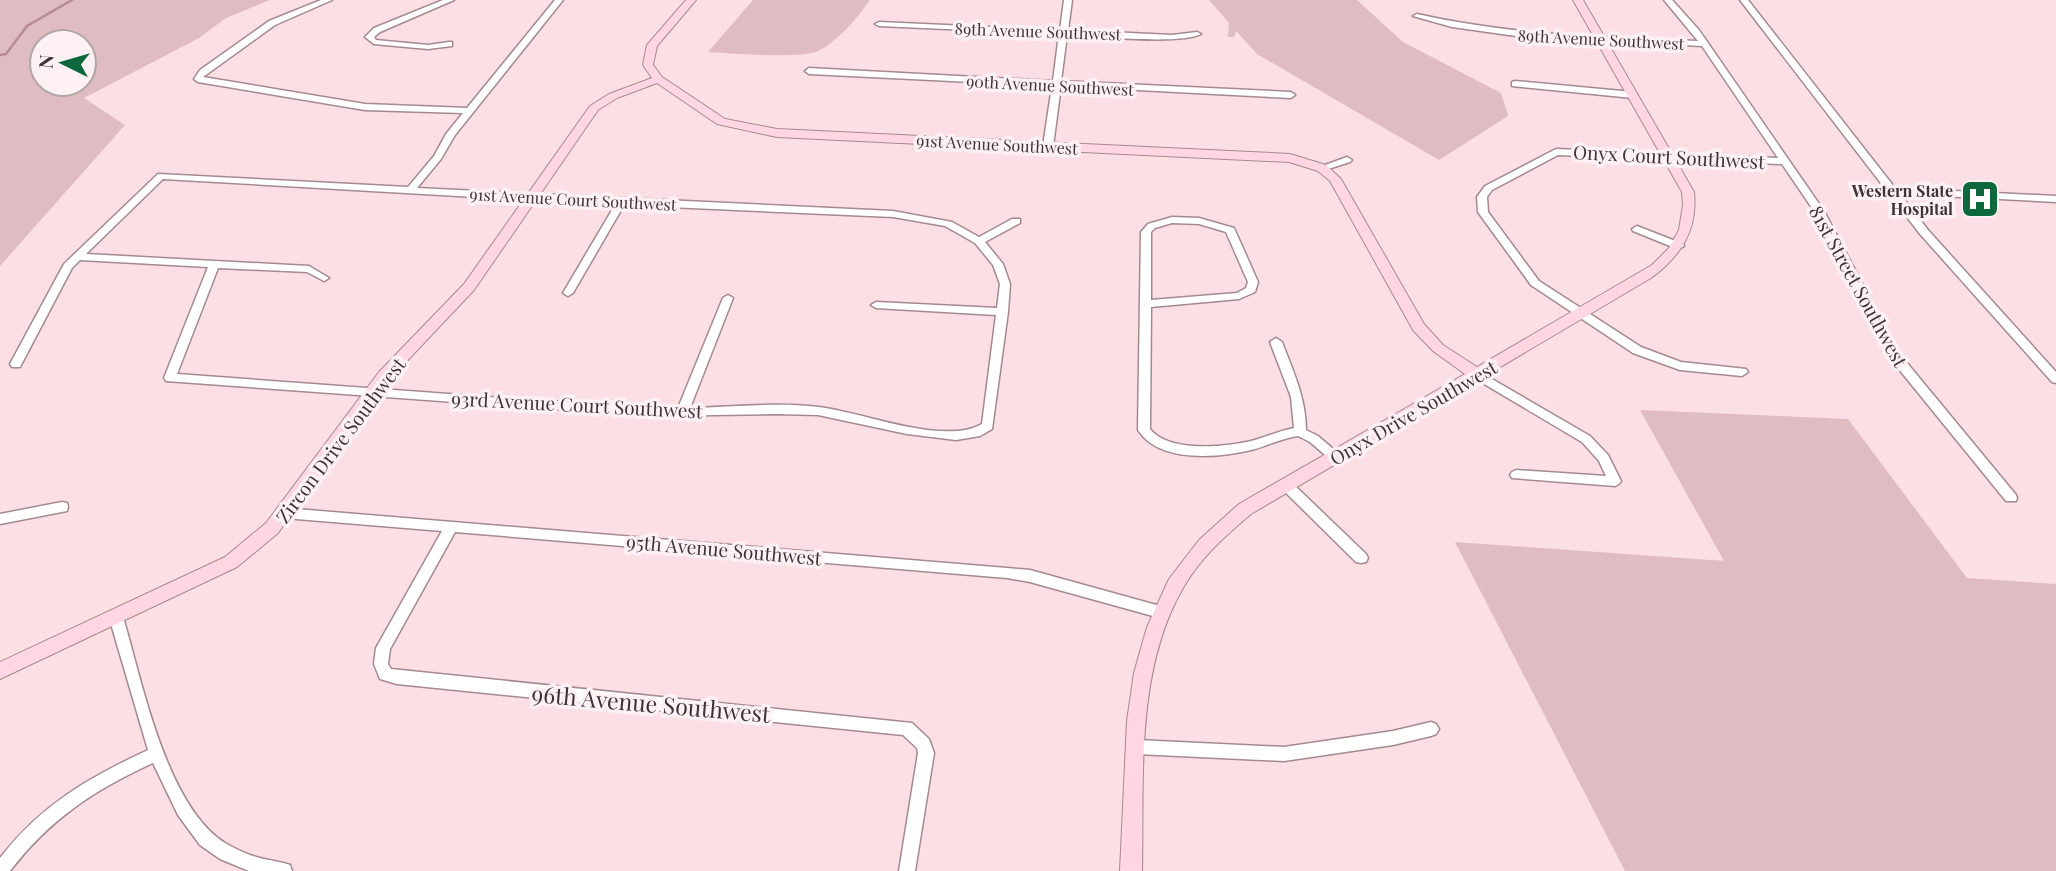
<svg xmlns="http://www.w3.org/2000/svg" width="2056" height="871" font-family="'Playfair Display',serif">
<rect width="100%" height="100%" fill="#fbdfe4"/>
<g fill="#dfbcc2" fill-rule="evenodd">
<path d="M0,0h270l-44,18 -27,20 -115,60 41,27 -125,141zM42,42h42v42h-42z"/>
<path d="M753,0h117c-12,17 -31,40 -50,50 -18,10 -92,3 -112,2z"/>
<polygon points="1209,0 1357,0 1403,42 1501,93 1508,116 1439,160 1257,54 1236,31 1234,37 1228,37 1229,23"/>
<polygon points="1640,410 1848,419 1967,578 2056,584 2056,871 1625,871 1455,542 1724,561"/>
</g>
<g fill="none" stroke-linecap="round" stroke-linejoin="round">
<polyline stroke="#b38b93" stroke-width="2.5" points="0,55 6,54 27,26 72,0"/>
<defs>
<g id="street">
<path d="M321,0h11l-57,25 -72,52 162,27 102,4 88,-108h8l-108,135 -14,24 -24,29 476,23 59,11 27,15 33,-18h8v4l-35,19 18,22 7,20 -2,28 -16,117 -12,7 -24,4 -49,-6 -89,-19 -42,-1 -127,2 -483,-35 -2,-3 44,-111 -128,-7 -8,8 -52,99h-8l-2,-3 54,-100 94,-90 250,13 26,-31 12,-22 17,-21 -98,-3 -167,-28 -4,-3 6,-9 69,-49zM163,179l452,26 -52,88 5,3 5,-3 51,-88 269,12 52,9 30,17 18,22 7,19 -3,24 -121,-6 -5,3 5,3 120,7 -14,109c-38,22 -120,-12 -163,-17 -43,-5 -87,0 -129,1l43,-110 -5,-3 -5,3 -45,110 -149,-8 -352,-26 41,-106 89,4 17,9 5,-3 -20,-12 -223,-12z"/>
<polygon points="443,0 454,0 380,32 374,37 376,40 428,45 449,42 452,42 452,46 428,49 374,44 365,37 374,28"/>
<path d="M1064,0h8l-4,30 104,5 25,-3 4,2c-21,11 -106,2 -134,1l-6,46 230,11 4,3 -4,3 -230,-12 -8,60 -5,3 -5,-3 9,-60 -243,-12 -4,-3 4,-3 244,13 6,-47 -180,-8 -4,-2 4,-2 181,8z"/>
<path d="M1664,0h8l27,30 125,181 74,141 118,143 1,3 -1,3h-10l-117,-144 -75,-146 -32,-47 -224,-9 -66,35 -5,7 1,15 51,69 102,66 40,15 65,7 2,3 -6,4 -62,-6 -47,-17 -102,-68 -53,-73 -1,-15 8,-11 71,-37 222,9 -76,-112 -179,-9 -71,-10 -39,-11 4,-2c93,21 186,24 281,27z"/>
<polygon points="1740,0 1748,0 1895,188 2056,196 2056,202 1900,194 1928,230 2056,372 2056,383 2052,382 1920,234"/>
<polygon points="1515,81 1633,92 1637,95 1633,98 1512,86 1512,82"/>
<polygon points="1347,157 1352,160 1350,162 1322,171 1317,168"/>
<path d="M1172,217l27,1 35,10 24,54 -3,10 -16,7 -88,8 -1,122c19,24 75,18 101,12 15,-4 28,-10 43,-13l-3,-31 -21,-55 6,-4 6,4c11,29 24,56 24,88l12,6 22,19 2,3 -2,3h-8l-22,-19 -12,-6c-16,2 -31,10 -47,14 -34,8 -92,13 -113,-20l3,-198 7,-8zM1172,223l27,1 27,8 22,50 -2,6 -9,5 -86,7v-68l4,-4z"/>
<polygon points="1637,226 1683,244 1684,246 1679,249 1675,248 1633,231 1632,229"/>
<polygon points="1478,371 1590,436 1608,455 1621,481 1619,484 1615,486 1512,478 1510,475 1512,472 1516,470 1606,476 1599,461 1582,442 1474,378 1472,375 1474,372"/>
<polygon points="1286,480 1291,482 1366,554 1368,558 1366,562 1361,563 1356,562 1281,488 1280,485 1281,482"/>
<polygon points="62,502 67,503 68,507 67,511 0,524 0,514"/>
<polygon points="284,508 1007,568 1030,570 1160,606 1165,608 1167,612 1165,616 1160,618 1030,582 1007,578 455,532 390,649 388,664 391,669 912,723 929,739 934,753 915,871 899,871 918,753 917,748 903,735 397,684 380,679 374,664 376,648 442,531 284,518 279,517 277,513 279,509"/>
<path d="M116,611l5,2 2,4c19,64 43,189 102,226 12,7 25,13 39,16 9,2 18,3 26,6l2,6h-43l-29,-12 -20,-14 -22,-30 -25,-52c-59,27 -103,56 -143,108h-10v-13c41,-53 88,-80 148,-108l-39,-133 2,-4z"/>
<polygon points="1431,722 1436,724 1439,729 1436,734 1431,736 1393,745 1284,761 1137,754 1132,752 1129,747 1132,742 1137,740 1284,747 1393,731"/>
</g>
<path id="secondary" d="M686,0h10l-39,46 -4,19 9,12 63,42 52,10 513,25 36,11 15,14 83,145 19,21 34,22 175,-102 17,-17 10,-18 4,-25 -1,-13 -109,-192h10l111,192c4,38 -13,64 -43,86l-400,236c-26,22 -51,44 -68,74 -48,83 -39,191 -41,283h-22l7,-150 7,-48 13,-46 22,-48 30,-39 40,-36 226,-130 -32,-23 -20,-21 -83,-149 -12,-10 -29,-9 -512,-25 -60,-13 -60,-41 -40,15 -19,12 -124,180 -85,90 -111,153 -41,34 -237,112v-17l225,-105 41,-34 113,-151 85,-88 126,-178 19,-12 43,-16 -9,-13 4,-20z"/>
</defs>
<use href="#street" stroke="#a48a8f" stroke-width="3"/>
<use href="#secondary" stroke="#a48a8f" stroke-width="2"/>
<use href="#street" fill="#fff" fill-rule="evenodd"/>
<use href="#secondary" fill="#ffd6e1" fill-rule="evenodd"/>
</g>
<defs>
<symbol id="hospital-square" viewBox="-11 -11 22 22"><rect x="-9" y="-9" width="18" height="18" rx="4" fill="#0d693d" stroke="#fdf1f3"/><path d="M-5-5h3v3.5h4V-5h3V5h-3V1.5h-4V5h-3Z" fill="#fff"/></symbol>
</defs>
<g fill-rule="evenodd">
<use href="#hospital-square" x="1958" y="177" width="44" height="44"/>
</g>
<g text-anchor="middle" dominant-baseline="central" stroke-width="7" stroke-linejoin="round" paint-order="stroke">
<g font-size="16" fill="#3e3436" stroke="#fdf1f3">
<text transform="translate(1038 31) rotate(2)">89th Avenue Southwest</text>
<text transform="translate(1601 39) rotate(3)">89th Avenue Southwest</text>
<text transform="translate(1050 85) rotate(3)">90th Avenue Southwest</text>
<text transform="translate(997 144) rotate(3)">91st Avenue Southwest</text>
<text transform="translate(573 199) rotate(3)">91st Avenue Court Southwest</text>
</g>
<g font-size="16" font-weight="bold" fill="#3e3436" stroke="#fdf1f3" text-anchor="end">
<text x="1953" y="190">Western State<tspan x="1953" dy="18">Hospital</tspan></text>
</g>
<g font-size="19" fill="#3e3436" stroke="#fdf1f3">
<text transform="translate(1669 156) rotate(3)">Onyx Court Southwest</text>
<text transform="translate(1859 286) rotate(61)">81st Street Southwest</text>
<text transform="translate(577 404) rotate(3)">93rd Avenue Court Southwest</text>
<text transform="translate(1413 412) rotate(-30)">Onyx Drive Southwest</text>
<text transform="translate(340 440) rotate(-53)">Zircon Drive Southwest</text>
<text transform="translate(724 549) rotate(5)">95th Avenue Southwest</text>
</g>
<g font-size="23" fill="#3e3436" stroke="#fdf1f3">
<text transform="translate(651 703) rotate(5)">96th Avenue Southwest</text>
</g>
</g>
<g transform="translate(63 63) rotate(275)"><circle r="33" fill="#fdf1f3" stroke="#b1a5a7" stroke-width="2"/>
<path d="M0-5L12 26L0 18L-12 26Z" fill="#0d693d"/>
<text y="-10" font-size="19" font-weight="bold" text-anchor="middle" fill="#3e3436">N</text>
</g>
</svg>
